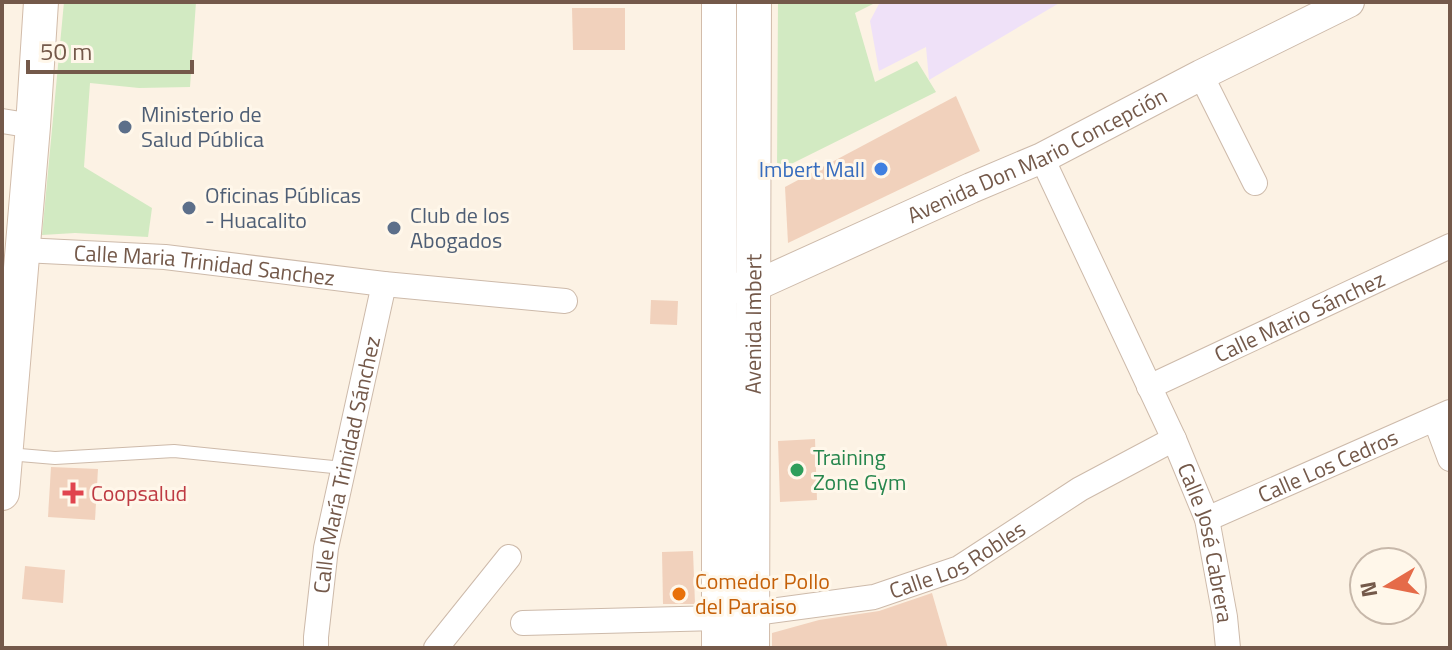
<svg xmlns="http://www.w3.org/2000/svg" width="1452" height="650" font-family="'Titillium Web',sans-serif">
<rect width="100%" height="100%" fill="#fcf2e4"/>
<polygon fill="#efe1f8" points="880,2 1061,2 929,80 926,47 879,71 870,21"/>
<g fill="#d2eac2">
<polygon points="64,2 196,2 190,87 139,88 90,83 84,167 152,208 148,237 75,233 42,235"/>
<polygon points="778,2 877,2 855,13 875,82 917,61 936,92 777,171"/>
</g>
<g fill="#f1d1bc">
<polygon points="572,8 625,8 625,50 573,50"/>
<polygon points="956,96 980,151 788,243 785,187"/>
<polygon points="651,300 678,301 677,325 650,324"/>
<polygon points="815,439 817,500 780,502 778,441"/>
<polygon points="51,467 98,469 95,520 48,517"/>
<polygon points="693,551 695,604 663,604 662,552"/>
<polygon points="25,566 65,570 63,603 22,599"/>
<polygon points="932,593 948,648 772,648 772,633 819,620 879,611"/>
</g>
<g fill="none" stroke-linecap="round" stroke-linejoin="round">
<defs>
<polyline id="service" points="8,454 55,458 174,451 343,468"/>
<g id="minor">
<polyline points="1201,75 1255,183"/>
<polyline points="2,121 33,126"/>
<path id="s1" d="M1042,158l132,281 33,80 18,98 3,31"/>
<path id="s2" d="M23,250l142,7 219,27 181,17"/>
<path id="s3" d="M1149,387l301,-141"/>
<polyline points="1435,419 1450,459"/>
<path id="s4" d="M1207,519l243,-107"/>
<path id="s5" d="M523,623l196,-5 155,-21 85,-29 121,-79 94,-50"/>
<path id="s6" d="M316,648v-11l10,-89 58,-264"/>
<polyline points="436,648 509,557"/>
</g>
<g id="tertiary">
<path id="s7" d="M732,288l21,-1 6,-3 212,-96 71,-30 159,-83 148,-73"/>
</g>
<g id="secondary">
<polyline points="719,2 719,648"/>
<polyline points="2,493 33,126 41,2"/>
<path id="s8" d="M752,648l2,-646"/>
</g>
</defs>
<use href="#service" stroke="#cdbaaa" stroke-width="14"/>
<use href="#minor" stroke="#cdbaaa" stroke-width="26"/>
<use href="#tertiary" stroke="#cdbaaa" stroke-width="32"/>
<use href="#secondary" stroke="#d2bcaa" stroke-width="36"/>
<use href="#service" stroke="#fff" stroke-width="12"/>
<use href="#minor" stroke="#fff" stroke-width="24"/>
<use href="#tertiary" stroke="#fff" stroke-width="30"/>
<use href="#secondary" stroke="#fff" stroke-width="34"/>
</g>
<g fill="#5c6f8a" stroke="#fff7ea" stroke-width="3">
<circle cx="125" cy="127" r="8"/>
<circle cx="189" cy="208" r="8"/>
<circle cx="394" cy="228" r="8"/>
</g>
<circle fill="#3f7fe0" stroke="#fff7ea" stroke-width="3" cx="881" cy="169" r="8"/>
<circle fill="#2e9e5b" stroke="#fff7ea" stroke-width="3" cx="797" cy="470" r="8"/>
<path fill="#e0444e" stroke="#fff7ea" stroke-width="3" d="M69 481h8v8h8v8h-8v8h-8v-8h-8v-8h8z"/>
<circle fill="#e8710a" stroke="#fff7ea" stroke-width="3" cx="679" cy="594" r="8"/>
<g text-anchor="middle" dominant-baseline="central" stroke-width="6" stroke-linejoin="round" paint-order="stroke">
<g font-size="22" fill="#4e5e75" stroke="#fff7ea" text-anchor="start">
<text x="141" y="114">Ministerio de<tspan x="141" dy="25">Salud Pública</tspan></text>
<text x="205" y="195">Oficinas Públicas<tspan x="205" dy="25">- Huacalito</tspan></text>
<text x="410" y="215">Club de los<tspan x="410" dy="25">Abogados</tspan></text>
</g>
<g font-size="22" fill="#74594a" stroke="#fff7ea">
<text stroke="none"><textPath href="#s7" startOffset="334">Avenida Don Mario Concepción</textPath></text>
<text stroke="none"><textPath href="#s2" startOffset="182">Calle Maria Trinidad Sanchez</textPath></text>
<text stroke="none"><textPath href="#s3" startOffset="166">Calle Mario Sánchez</textPath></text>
<text stroke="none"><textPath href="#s8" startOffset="324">Avenida Imbert</textPath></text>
<text stroke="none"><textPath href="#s6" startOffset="186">Calle María Trinidad Sánchez</textPath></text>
<text stroke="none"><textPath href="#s4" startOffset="132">Calle Los Cedros</textPath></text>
<text stroke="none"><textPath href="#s1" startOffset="420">Calle José Cabrera</textPath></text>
<text stroke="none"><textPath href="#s5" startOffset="444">Calle Los Robles</textPath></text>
</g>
<g font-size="22" fill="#366cbe" stroke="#fff7ea" text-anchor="end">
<text x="865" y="169">Imbert Mall</text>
</g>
<g font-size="22" fill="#27864d" stroke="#fff7ea" text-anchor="start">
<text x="813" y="457">Training<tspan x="813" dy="25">Zone Gym</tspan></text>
</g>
<g font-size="22" fill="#be3a42" stroke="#fff7ea" text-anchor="start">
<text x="91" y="493">Coopsalud</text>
</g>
<g font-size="22" fill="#c56008" stroke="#fff7ea" text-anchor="start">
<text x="695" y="581">Comedor Pollo<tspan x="695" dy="25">del Paraiso</tspan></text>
</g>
</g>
<rect width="1452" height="650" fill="none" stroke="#74594a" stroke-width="8"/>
<g transform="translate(1388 586) rotate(260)"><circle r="38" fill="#fff7ea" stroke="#c7b8aa" stroke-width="2"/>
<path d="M0-6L14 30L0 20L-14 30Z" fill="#e56b49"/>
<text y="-12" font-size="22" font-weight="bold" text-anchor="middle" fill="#74594a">N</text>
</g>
<path d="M28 60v12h164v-12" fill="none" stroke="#74594a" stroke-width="4"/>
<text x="40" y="60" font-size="24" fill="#74594a" stroke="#fff7ea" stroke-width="6" paint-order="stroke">50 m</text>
</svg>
